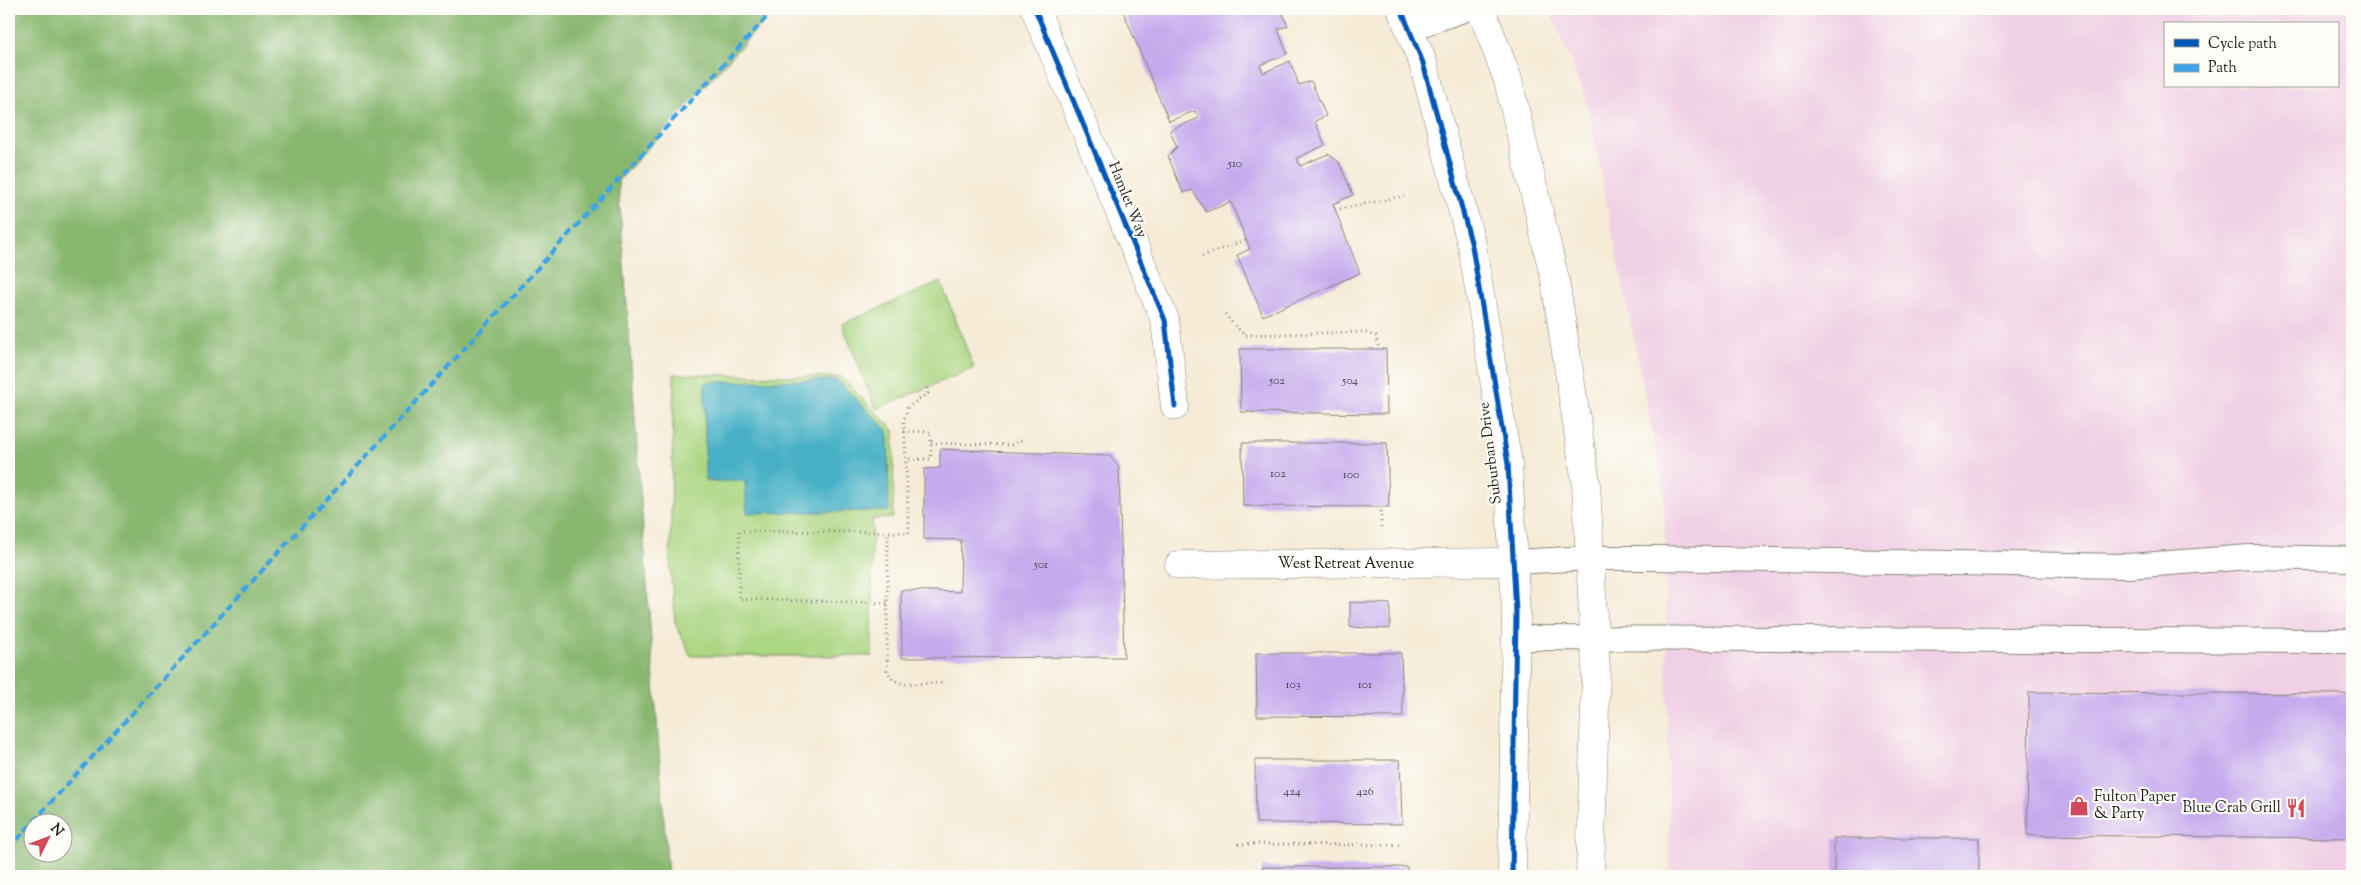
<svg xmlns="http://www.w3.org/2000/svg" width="2361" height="885" font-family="'Sorts Mill Goudy',serif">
<rect width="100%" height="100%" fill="#fdfcf7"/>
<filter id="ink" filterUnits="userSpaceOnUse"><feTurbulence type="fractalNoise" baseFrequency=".02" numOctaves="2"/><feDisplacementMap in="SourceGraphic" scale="10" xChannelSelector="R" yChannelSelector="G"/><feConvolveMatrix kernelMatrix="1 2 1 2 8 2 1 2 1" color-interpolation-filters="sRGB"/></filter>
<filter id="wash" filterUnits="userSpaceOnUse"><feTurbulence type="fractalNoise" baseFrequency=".0096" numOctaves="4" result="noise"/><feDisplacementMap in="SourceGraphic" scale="20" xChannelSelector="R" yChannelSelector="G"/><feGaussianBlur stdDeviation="1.12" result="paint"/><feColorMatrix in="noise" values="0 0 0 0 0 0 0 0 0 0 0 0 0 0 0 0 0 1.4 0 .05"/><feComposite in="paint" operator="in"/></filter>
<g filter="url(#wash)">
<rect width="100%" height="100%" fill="#f5ebd6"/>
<path fill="#f0d0e4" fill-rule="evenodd" d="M1549,9h803v867h-682l-6,-384 -78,-393zM2165,24h172v62h-172z"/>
<g fill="#abd682" stroke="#64794f">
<polygon points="941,282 974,368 876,409 842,324"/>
<polygon points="674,374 841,377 894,430 893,518 872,519 872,656 691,656 675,623 670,561"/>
</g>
<path fill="#88b770" stroke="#526a46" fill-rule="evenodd" d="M9,9h766l-157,172 50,695h-659zM32,822h30v30h-30z"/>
<polygon fill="#47b0c6" stroke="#326671" points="837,380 888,431 889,511 747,513 745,481 705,481 705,382"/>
<g id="blocks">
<g fill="#c6aaed">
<polygon points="1122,9 1281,9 1288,26 1278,29 1287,54 1260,65 1263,73 1290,61 1299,85 1311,81 1326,116 1315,121 1325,145 1297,158 1300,166 1328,154 1339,162 1353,195 1333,204 1360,273 1263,316 1237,255 1250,249 1231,202 1206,212 1192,190 1183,193 1168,156 1177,147 1170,130 1199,118 1195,111 1169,121"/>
<polygon points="1240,349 1386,349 1387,414 1241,412"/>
<polygon points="1242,443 1387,443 1389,507 1243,506"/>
<polygon points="940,449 1110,456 1119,468 1124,657 902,658 901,590 960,592 961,540 924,539 924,469 940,468"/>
<polygon points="1350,602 1390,604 1390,629 1350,627"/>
<polygon points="1256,653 1401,653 1403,717 1257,716"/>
<polygon points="2029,692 2352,694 2352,838 2027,835"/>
<polygon points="1255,760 1400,760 1402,824 1256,823"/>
<rect x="1834" y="838" width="145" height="38"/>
<polygon points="1262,867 1407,867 1408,876 1262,876"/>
</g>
</g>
</g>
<g filter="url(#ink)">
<use href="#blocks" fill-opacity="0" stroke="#888479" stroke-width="1"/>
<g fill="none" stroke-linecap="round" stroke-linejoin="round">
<defs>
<g id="lane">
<polyline points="1409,29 1466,9"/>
<polyline points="1514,562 1590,558 1655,558 2129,566 2250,557 2352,559"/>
<polyline points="1516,638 2352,641"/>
</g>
<g id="street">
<polyline points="1035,9 1165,320 1175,406"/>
<polyline points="1401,9 1423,63 1472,246 1508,464 1516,613 1512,876"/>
<polyline points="1481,9 1508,80 1555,280 1586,483 1596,670 1590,876"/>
<polyline points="1179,565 1514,562"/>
</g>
</defs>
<use href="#lane" stroke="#888479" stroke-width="26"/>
<use href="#street" stroke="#888479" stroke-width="29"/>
<g stroke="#888479" stroke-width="3" stroke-dasharray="1 4" stroke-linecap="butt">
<polyline points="1335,210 1404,196"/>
<polyline points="1202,256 1246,240"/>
<polyline points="1225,314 1234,325 1245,335 1363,332 1376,336 1379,349"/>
<polyline points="927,388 928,393 908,407 904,420 909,533 888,532 887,671 893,680 904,684 944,683"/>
<polyline points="904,431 931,432 931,459 905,459"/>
<polyline points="931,443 1011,445 1022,440"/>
<polyline points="1381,527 1381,507"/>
<polyline points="887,603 739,599 739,531 888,532"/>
<polyline points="1238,844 1399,845"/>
</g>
<use href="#lane" stroke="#fff" stroke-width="24"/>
<use href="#street" stroke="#fff" stroke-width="28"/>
<g stroke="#3da2ea" stroke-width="4" stroke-dasharray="8 4" stroke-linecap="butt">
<polyline points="33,822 774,9"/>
<polyline points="9,849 32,823"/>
</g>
<defs>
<g id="cycleway">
<polyline points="1035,9 1165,320 1175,406"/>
<polyline points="1401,9 1423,63 1472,246 1508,464 1516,613 1512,876"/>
</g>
</defs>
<use href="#cycleway" stroke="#fdfcf7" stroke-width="8"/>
<use href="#cycleway" stroke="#0057b8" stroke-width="5"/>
</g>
</g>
<defs>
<symbol id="shop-bare" viewBox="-9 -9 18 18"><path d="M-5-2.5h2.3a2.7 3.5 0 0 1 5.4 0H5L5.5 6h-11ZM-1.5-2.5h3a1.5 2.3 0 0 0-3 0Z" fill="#d1495b" stroke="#fdfcf7" stroke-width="2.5" paint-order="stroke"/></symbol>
<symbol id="restaurant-bare" viewBox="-9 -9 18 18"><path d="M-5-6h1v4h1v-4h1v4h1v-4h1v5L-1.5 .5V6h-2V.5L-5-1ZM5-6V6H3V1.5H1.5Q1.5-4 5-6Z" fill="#d1495b" stroke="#fdfcf7" stroke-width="2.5" paint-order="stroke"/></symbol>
</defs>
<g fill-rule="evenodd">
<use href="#shop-bare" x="2065" y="792" width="28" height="28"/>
<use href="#restaurant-bare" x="2282" y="794" width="28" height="28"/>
</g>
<g text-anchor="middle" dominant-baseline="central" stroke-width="4.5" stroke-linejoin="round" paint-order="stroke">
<g font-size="12" fill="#464050">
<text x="1235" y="164">510</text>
<text x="1277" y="381">502</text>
<text x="1350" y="381">504</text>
<text x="1278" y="474">102</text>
<text x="1351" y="475">100</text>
<text x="1041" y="565">501</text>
<text x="1293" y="685">103</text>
<text x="1365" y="685">101</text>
<text x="1292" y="792">424</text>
<text x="1365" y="792">426</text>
</g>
<g font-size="15" fill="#1c1c1c" stroke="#fdfcf7">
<text transform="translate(1127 200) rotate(68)">Hamlet Way</text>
<text transform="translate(1491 453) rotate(-97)">Suburban Drive</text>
<text x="1346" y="564">West Retreat Avenue</text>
</g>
<g font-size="15" fill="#1c1c1c" stroke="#fdfcf7" text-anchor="start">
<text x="2094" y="797">Fulton Paper<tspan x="2094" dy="17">&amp; Party</tspan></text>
<text x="2281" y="808" text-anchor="end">Blue Crab Grill</text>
</g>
</g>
<rect width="2361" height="885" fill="none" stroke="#fdfcf7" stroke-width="30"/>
<rect x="2164" y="22" width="175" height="65" fill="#fdfcf7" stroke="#a3a29f"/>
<rect x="2174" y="39" width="25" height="8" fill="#0057b8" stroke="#a3a29f"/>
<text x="2208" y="48" font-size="15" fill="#1c1c1c">Cycle path</text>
<rect x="2174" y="64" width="25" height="8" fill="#3da2ea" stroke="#a3a29f"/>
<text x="2208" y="72" font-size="15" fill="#1c1c1c">Path</text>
<g transform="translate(48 838) rotate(48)"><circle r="24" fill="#fdfcf7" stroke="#a3a29f"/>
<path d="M0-4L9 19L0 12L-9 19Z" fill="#d1495b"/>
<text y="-8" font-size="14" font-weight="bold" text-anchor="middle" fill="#1c1c1c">N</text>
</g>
</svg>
